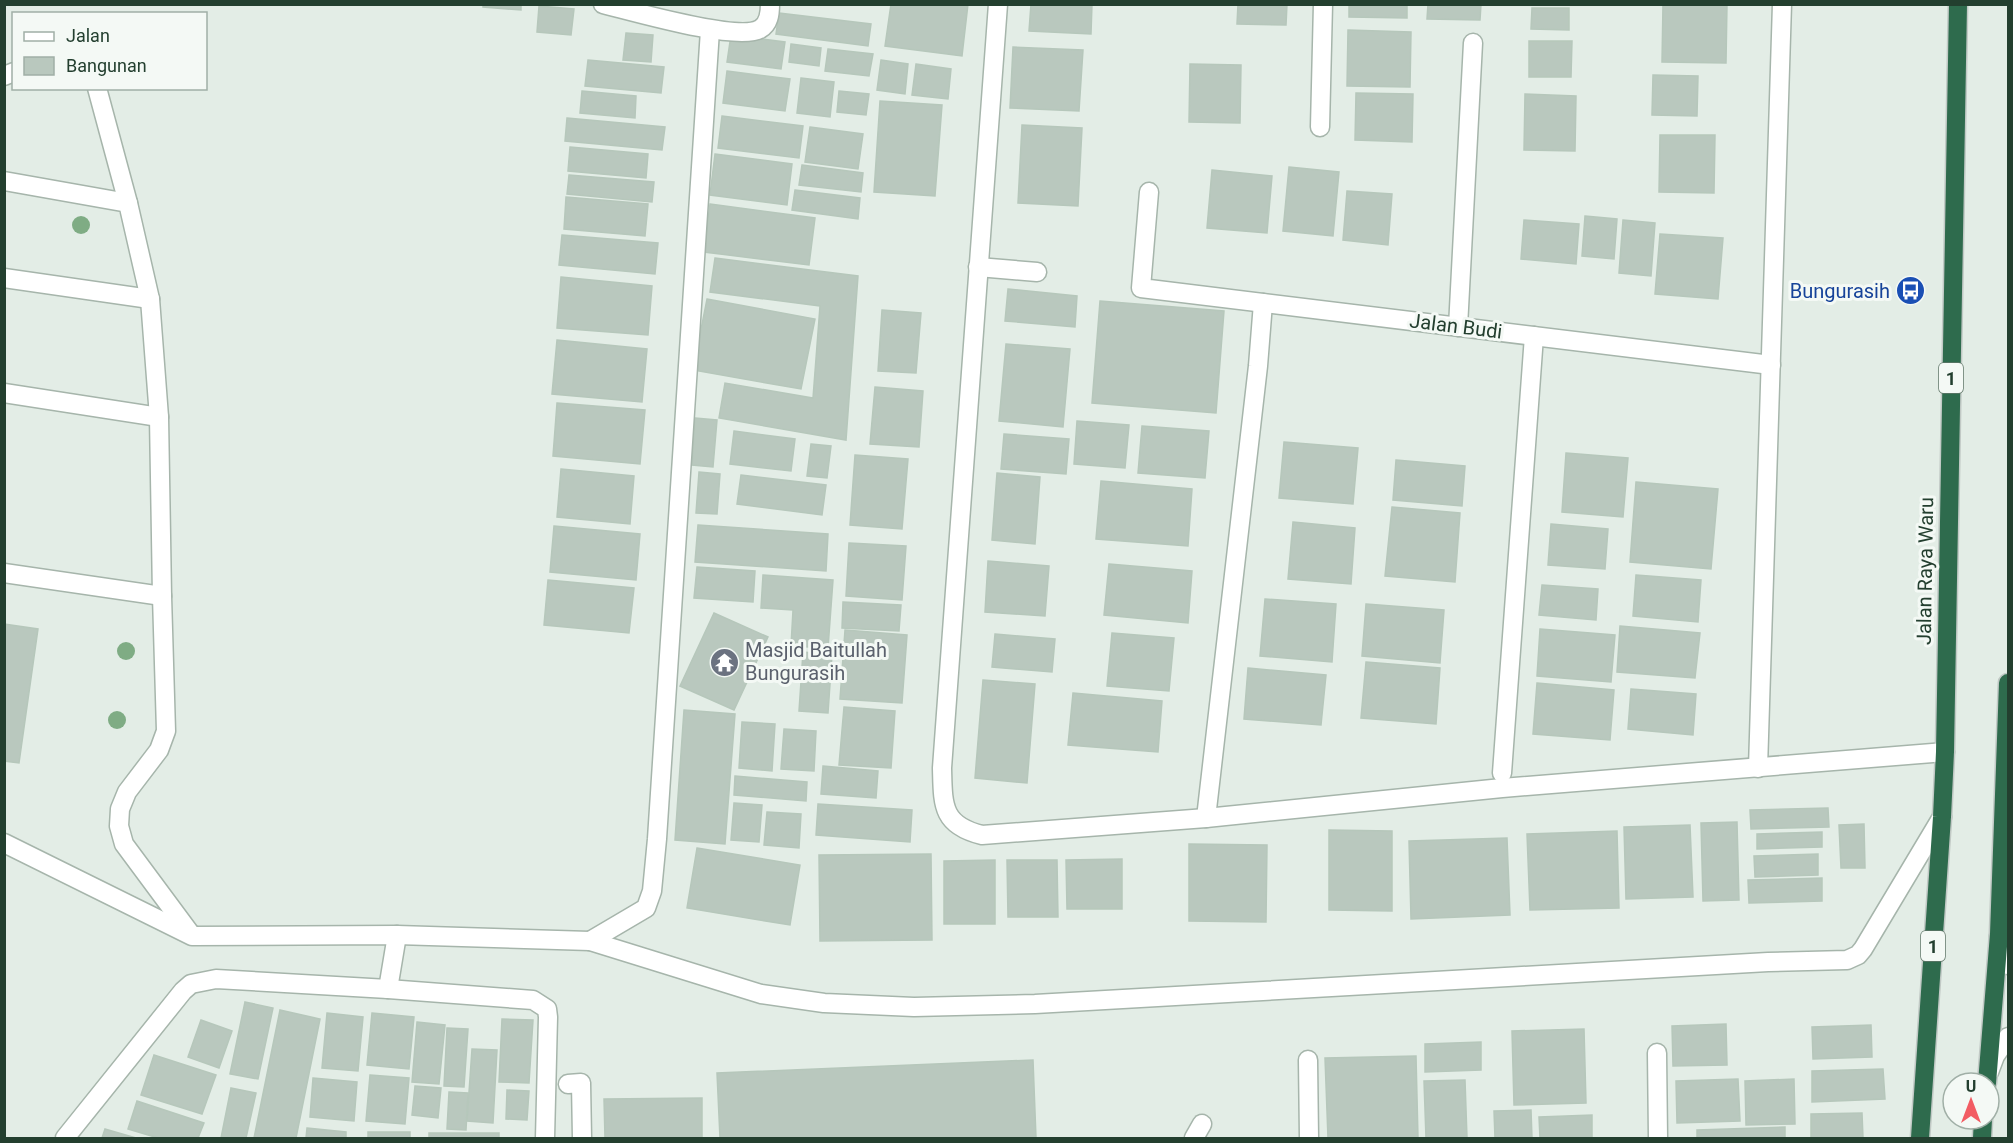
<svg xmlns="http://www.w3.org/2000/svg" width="2013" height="1143" font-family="Roboto,sans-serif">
<rect width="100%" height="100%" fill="#e3ede6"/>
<g fill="#b9c8be" stroke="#b6c7bb" stroke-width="1.5">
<polygon points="483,4 521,4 521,10 483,7"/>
<polygon points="891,4 968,4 962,56 885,46"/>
<polygon points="1031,4 1092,4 1091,34 1029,31"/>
<polygon points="1238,4 1287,4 1286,25 1237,24"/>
<polygon points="1349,4 1407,4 1407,18 1349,17"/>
<polygon points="1428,4 1481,4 1480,20 1427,19"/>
<polygon points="1663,4 1727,4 1726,63 1662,62"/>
<polygon points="539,6 574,9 571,35 537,32"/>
<polygon points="1532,8 1569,8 1569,30 1531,29"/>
<polygon points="779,13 871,24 868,46 776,34"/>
<polygon points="1348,30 1411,32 1410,87 1347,86"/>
<polygon points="626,33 653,35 651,62 623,60"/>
<polygon points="731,35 785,42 781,69 727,62"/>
<polygon points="1529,41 1572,41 1571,77 1529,77"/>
<polygon points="791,44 821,48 819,66 789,62"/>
<polygon points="1013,47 1083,50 1079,111 1010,108"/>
<polygon points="828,49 873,54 869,76 825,71"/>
<polygon points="588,60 664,67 661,93 585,86"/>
<polygon points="881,60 908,64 905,94 877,90"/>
<polygon points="916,64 951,69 948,99 912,95"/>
<polygon points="1190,64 1241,65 1240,123 1189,122"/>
<polygon points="727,71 790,79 785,111 723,103"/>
<polygon points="1653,75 1698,76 1697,116 1652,115"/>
<polygon points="801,78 834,82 830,117 797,113"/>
<polygon points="582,91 636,96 635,118 580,113"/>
<polygon points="839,91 869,94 866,115 837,112"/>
<polygon points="1356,93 1413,94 1412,142 1355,140"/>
<polygon points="1525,94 1576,96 1575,151 1524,150"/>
<polygon points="880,101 942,105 935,196 874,192"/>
<polygon points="722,116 803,126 799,158 718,148"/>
<polygon points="567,118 665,127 662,150 565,141"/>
<polygon points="1022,125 1082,128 1078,206 1018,203"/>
<polygon points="810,127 863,134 858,169 805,162"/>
<polygon points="1660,135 1715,135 1714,193 1659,192"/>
<polygon points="570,147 648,154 646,178 568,171"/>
<polygon points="715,154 792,164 787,205 710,195"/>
<polygon points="802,165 863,173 861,192 799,185"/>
<polygon points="1289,167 1339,172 1333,236 1283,231"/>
<polygon points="1212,170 1272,176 1267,233 1207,228"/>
<polygon points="569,175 654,182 652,202 567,194"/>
<polygon points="795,190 860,198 858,219 792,210"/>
<polygon points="1347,191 1392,194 1388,245 1343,240"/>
<polygon points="566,197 648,204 645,236 564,229"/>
<polygon points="710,204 815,218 809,265 704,252"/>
<polygon points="1585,216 1617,219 1614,259 1582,256"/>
<polygon points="1524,220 1579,224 1576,264 1521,259"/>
<polygon points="1623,220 1655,223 1651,276 1619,273"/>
<polygon points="1660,234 1723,238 1718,299 1655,294"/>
<polygon points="562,235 658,243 655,274 559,265"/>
<polygon points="715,258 858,276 846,440 719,418 725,383 813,398 820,306 710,292"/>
<polygon points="561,277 652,286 648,335 557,328"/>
<polygon points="1008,289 1077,296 1075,327 1005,321"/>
<polygon points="707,299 815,319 801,389 693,370"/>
<polygon points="1100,301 1224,311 1216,413 1092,403"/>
<polygon points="882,310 921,313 916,373 878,371"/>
<polygon points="557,340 647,349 642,402 552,394"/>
<polygon points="1006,344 1070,349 1063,427 999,421"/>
<polygon points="875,387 923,391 919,447 870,444"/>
<polygon points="557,403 645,410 640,464 553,456"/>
<polygon points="695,418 717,420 713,467 692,465"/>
<polygon points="1077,421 1129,425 1125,468 1074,464"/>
<polygon points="1142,426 1209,431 1205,478 1138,473"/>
<polygon points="734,431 795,439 791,471 730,464"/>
<polygon points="1004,434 1069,439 1066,474 1001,469"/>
<polygon points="1284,442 1358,448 1353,504 1279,498"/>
<polygon points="811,444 831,446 827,478 807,476"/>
<polygon points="1566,453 1628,458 1623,517 1562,512"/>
<polygon points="855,455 908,459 902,529 850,525"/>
<polygon points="1396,460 1465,466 1462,506 1393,500"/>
<polygon points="561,469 634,476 630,524 557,517"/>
<polygon points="699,472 720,474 717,514 696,513"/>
<polygon points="997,473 1040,477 1035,544 992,540"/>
<polygon points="741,475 826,485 822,515 737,504"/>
<polygon points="1101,481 1192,489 1188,546 1096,539"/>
<polygon points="1636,482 1718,489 1711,569 1630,562"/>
<polygon points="1392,507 1460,513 1455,582 1385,576"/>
<polygon points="1293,522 1355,528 1351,584 1288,579"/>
<polygon points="1551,524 1608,529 1605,569 1548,565"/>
<polygon points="698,525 828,534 826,571 695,562"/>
<polygon points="554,526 640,534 636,580 550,572"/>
<polygon points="849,543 906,546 902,600 846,596"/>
<polygon points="988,561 1049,566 1045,616 985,612"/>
<polygon points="1109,564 1192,571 1188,623 1104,615"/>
<polygon points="697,567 755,571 753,602 694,598"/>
<polygon points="763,575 833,580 828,648 791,646 793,610 761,608"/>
<polygon points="1636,575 1701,580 1698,622 1633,616"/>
<polygon points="548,580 634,588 629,633 544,625"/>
<polygon points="1542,585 1598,589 1596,620 1539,615"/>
<polygon points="1265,599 1336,604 1332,662 1260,656"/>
<polygon points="843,602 901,605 899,631 842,628"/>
<polygon points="1366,604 1444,610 1440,663 1362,656"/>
<polygon points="714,613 768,637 734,710 680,686"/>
<polygon points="4,624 38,629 19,763 4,761"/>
<polygon points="1620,626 1700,633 1695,678 1617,672"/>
<polygon points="1540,629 1615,635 1611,682 1537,676"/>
<polygon points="845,630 907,635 902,703 840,699"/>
<polygon points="1112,633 1174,638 1169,691 1107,686"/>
<polygon points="995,634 1055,639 1052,672 992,667"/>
<polygon points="803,652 832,655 828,713 799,711"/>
<polygon points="1366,662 1440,668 1436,724 1361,718"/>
<polygon points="1248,668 1326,675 1321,725 1244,719"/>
<polygon points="983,680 1035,684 1027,783 975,778"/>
<polygon points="1537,683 1614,690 1610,740 1533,734"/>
<polygon points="1631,689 1696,694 1693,735 1628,729"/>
<polygon points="1073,693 1162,701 1158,752 1068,745"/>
<polygon points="844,707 895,711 891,768 839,765"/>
<polygon points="684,710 735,714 725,844 675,840"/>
<polygon points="742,722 775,724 772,771 739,768"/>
<polygon points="784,729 816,731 814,771 781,769"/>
<polygon points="823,766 878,771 876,798 821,794"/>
<polygon points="735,776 807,782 806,801 734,795"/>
<polygon points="734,803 762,805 759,842 731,840"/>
<polygon points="818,804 912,810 910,842 816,835"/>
<polygon points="1828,808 1829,827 1751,829 1750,810"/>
<polygon points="767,812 801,814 799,848 764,845"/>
<polygon points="1737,822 1739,900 1703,901 1701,823"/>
<polygon points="1864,824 1865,868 1841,868 1839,825"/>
<polygon points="1690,825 1693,897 1626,899 1624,827"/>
<polygon points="1329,830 1392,831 1392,911 1329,910"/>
<polygon points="1617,831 1619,908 1530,910 1527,834"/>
<polygon points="1822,832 1822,847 1757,849 1757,834"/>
<polygon points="1507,838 1510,915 1411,919 1409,841"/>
<polygon points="1189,844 1267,845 1266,922 1189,921"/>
<polygon points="697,848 800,865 790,925 687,908"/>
<polygon points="931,854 932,940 820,941 819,855"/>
<polygon points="1818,854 1818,875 1755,877 1754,856"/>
<polygon points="1122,859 1122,909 1067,909 1066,860"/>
<polygon points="995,860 995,924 944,924 944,861"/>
<polygon points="1007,860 1057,860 1058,917 1008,917"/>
<polygon points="1822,878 1822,901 1749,903 1748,880"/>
<polygon points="245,1002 273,1008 258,1079 230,1074"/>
<polygon points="280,1010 320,1019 296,1138 254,1138"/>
<polygon points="327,1013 363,1017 358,1071 322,1068"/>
<polygon points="372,1013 414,1017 409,1069 367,1065"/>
<polygon points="502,1019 533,1020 529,1083 499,1082"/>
<polygon points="201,1020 232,1031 219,1068 188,1057"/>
<polygon points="417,1022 445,1025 439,1084 412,1082"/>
<polygon points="1726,1024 1727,1065 1673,1066 1672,1026"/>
<polygon points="1871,1025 1872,1057 1813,1059 1812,1027"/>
<polygon points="447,1028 468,1029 464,1087 444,1086"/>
<polygon points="1584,1029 1586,1103 1514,1105 1512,1031"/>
<polygon points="1481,1042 1481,1070 1425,1072 1425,1044"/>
<polygon points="472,1049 497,1050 493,1123 467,1121"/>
<polygon points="154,1055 216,1075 202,1114 141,1095"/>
<polygon points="1416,1056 1418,1138 1328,1138 1325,1058"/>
<polygon points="1033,1060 1036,1138 720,1138 717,1073"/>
<polygon points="1883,1069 1885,1099 1812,1102 1812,1071"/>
<polygon points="370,1075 409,1078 405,1124 366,1121"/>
<polygon points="313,1078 357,1082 354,1121 310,1117"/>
<polygon points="1738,1079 1740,1121 1677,1123 1676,1081"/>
<polygon points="1794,1079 1795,1124 1746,1125 1745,1081"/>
<polygon points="1465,1080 1467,1138 1426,1138 1424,1081"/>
<polygon points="415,1086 441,1088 438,1118 412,1115"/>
<polygon points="231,1088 256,1093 246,1138 221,1138"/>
<polygon points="507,1090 529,1091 527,1120 506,1119"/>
<polygon points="449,1092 468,1093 466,1130 447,1129"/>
<polygon points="702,1098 702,1138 605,1138 604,1099"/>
<polygon points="137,1101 204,1123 198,1138 158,1138 128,1129"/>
<polygon points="1531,1110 1532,1138 1495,1138 1494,1111"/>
<polygon points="1862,1113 1863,1138 1811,1138 1811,1114"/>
<polygon points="1592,1115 1592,1138 1540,1138 1539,1117"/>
<polygon points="1785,1127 1785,1138 1697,1138 1697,1130"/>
<polygon points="307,1128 346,1132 346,1138 306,1138"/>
<polygon points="105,1129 136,1138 102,1138"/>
<rect x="368" y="1132" width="42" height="6"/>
<rect x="429" y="1133" width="70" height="5"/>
</g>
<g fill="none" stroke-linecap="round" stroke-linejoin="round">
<defs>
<g id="minor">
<path d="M603,4c29,7 135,38 157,25 9,-5 10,-15 10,-25"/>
<path d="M998,4l-56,764c1,36 -1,57 40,67l224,-17 296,-30 443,-36"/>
<polyline points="4,76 14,72"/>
<polyline points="97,88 128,203"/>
<polyline points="1320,127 1323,4"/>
<polyline points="4,181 128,203 150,299 159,417 162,596 166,731 159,750 127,792 120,809 119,826 124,844 190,933"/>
<polyline points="1149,192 1141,288 1771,365"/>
<polyline points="978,267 1037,272"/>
<polyline points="4,278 150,299"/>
<polyline points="1458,327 1473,43"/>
<polyline points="4,393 159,417"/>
<polyline points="4,573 162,596"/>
<polyline points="1758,768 1782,4"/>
<polyline points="1502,773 1534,336"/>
<polyline points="1206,818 1258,366 1263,303"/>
<polyline points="4,843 192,936 397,935 590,941 761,994 824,1003 914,1007 1035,1004 1768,962 1847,960 1858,955 1863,949 1942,817"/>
<polyline points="1999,936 2008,965"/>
<polyline points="590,941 646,908 652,891 657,839 710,30"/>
<polyline points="388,989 397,935"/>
<polyline points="1657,1053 1658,1138"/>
<polyline points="1308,1060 1309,1138"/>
<polyline points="1989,1072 1995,1056 2008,1037"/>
<polyline points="568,1084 581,1083 582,1138"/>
<polyline points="65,1138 183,991 191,984 216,979 388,989 533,1000 547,1009 548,1017 545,1138"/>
<polyline points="1194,1138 1202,1124"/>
</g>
<g id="highway">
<polyline points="1987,1083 1999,934 2008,683"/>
<polyline points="1920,1138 1942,817 1945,752 1958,4"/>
<polyline points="1982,1138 1983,1119"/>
</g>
</defs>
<use href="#minor" stroke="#a6b5ab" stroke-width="21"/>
<use href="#highway" stroke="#c1c9c5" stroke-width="21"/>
<use href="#minor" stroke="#fff" stroke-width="18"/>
<use href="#highway" stroke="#2e6b4d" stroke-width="18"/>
</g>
<g fill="#7fac84">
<circle cx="81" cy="225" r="9"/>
<circle cx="126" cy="651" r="9"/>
<circle cx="117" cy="720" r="9"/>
</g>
<defs>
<symbol id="bus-disc" viewBox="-11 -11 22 22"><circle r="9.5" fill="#1a4fb4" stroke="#f4f9f5"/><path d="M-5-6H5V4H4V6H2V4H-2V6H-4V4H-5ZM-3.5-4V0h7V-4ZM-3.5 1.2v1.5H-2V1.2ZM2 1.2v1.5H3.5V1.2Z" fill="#fff"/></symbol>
<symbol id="temple-disc" viewBox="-11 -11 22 22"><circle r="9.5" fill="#6b7280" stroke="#f4f9f5"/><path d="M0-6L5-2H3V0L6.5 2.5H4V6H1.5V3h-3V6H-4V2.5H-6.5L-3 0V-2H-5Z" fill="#fff"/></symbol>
</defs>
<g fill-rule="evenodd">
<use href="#bus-disc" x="1894" y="274" width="33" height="33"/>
<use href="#temple-disc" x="708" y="646" width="33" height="33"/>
</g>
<g text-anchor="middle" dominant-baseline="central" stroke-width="6" stroke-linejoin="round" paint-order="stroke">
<g fill="#f4f9f5" stroke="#62776a" stroke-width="1.5">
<rect x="1939" y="363" width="24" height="30" rx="4.5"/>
<rect x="1921" y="931" width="24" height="30" rx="4.5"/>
</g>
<g font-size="18" font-weight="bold" fill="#233f2f">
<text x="1951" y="378">1</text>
<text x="1933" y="946">1</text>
</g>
<g font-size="20" fill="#164399" stroke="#f4f9f5" text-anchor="end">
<text x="1890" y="291">Bungurasih</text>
</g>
<g font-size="20" fill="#233f2f" stroke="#f4f9f5">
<text transform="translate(1456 326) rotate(7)">Jalan Budi</text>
<text transform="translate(1925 571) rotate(-89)">Jalan Raya Waru</text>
</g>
<g font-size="20" fill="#5b616d" stroke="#f4f9f5" text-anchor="start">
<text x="745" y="650">Masjid Baitullah<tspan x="745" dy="23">Bungurasih</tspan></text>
</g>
</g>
<rect width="2013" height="1143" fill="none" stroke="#233f2f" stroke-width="12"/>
<rect x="12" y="12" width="195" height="78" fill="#f4f9f5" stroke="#a0afa6" stroke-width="1.5"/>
<rect x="24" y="32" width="30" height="9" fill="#ffffff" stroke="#a0afa6" stroke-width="1.5"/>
<text x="66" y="42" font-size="18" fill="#233f2f">Jalan</text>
<rect x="24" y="57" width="30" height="18" fill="#b9c8be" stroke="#a0afa6" stroke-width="1.5"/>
<text x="66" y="72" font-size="18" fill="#233f2f">Bangunan</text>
<g transform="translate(1971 1101)"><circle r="28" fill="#f4f9f5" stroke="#a0afa6" stroke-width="1.5"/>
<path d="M0-4.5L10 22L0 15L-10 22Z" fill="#f25c63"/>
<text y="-9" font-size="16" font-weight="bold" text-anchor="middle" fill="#233f2f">U</text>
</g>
</svg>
